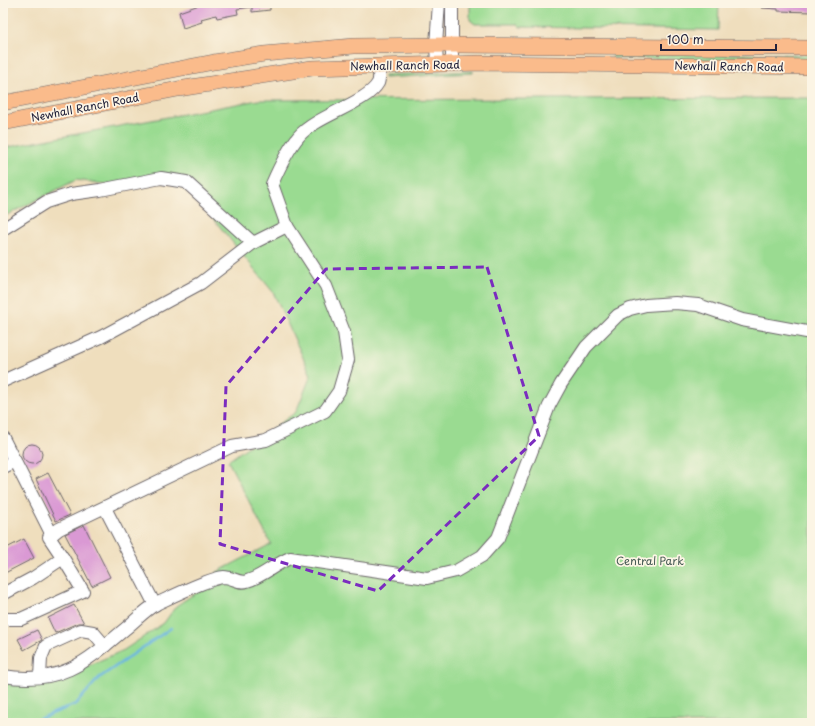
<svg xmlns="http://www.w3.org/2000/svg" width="815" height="726" font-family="'Playpen Sans',sans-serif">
<rect width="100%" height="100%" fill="#fcf5e5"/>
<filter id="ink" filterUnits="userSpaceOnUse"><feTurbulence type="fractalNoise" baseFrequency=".025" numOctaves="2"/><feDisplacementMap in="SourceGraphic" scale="8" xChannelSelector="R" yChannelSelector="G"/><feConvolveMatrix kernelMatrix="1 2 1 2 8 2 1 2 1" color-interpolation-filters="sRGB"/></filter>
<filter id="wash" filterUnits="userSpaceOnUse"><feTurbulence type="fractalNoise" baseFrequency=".012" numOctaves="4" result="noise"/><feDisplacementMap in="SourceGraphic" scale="16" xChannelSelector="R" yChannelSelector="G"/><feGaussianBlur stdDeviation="0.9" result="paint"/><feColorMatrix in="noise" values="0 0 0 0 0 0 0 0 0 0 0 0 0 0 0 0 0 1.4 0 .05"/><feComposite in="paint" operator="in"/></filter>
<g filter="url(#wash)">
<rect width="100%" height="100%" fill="#efdebd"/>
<g fill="#9adb91" stroke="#5e7e66">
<polygon points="470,3 719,3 718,30 520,27 517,24 475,24 470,20"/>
<polygon points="623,53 812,55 812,61 613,58 612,57 613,55"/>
<polygon points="473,71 473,73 384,78 384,75"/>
<polygon points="812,98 812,723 3,723 3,678 55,680 124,650 164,623 176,606 191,596 221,581 217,572 271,544 228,461 296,412 311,375 273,292 190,190 162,176 111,185 76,180 3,217 3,148 258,100"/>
</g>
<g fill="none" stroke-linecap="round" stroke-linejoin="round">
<polyline stroke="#6ab5e3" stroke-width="2.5" points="29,723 76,704 99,678 171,628"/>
</g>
<g id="blocks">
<g fill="#da99d4">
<polygon points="205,3 270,3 270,10 252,12 252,7 237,9 238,14 217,18 216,15 201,19 202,22 183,28 179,12"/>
<polygon points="763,3 812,3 812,12 778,11 778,9 762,8"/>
<circle cx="32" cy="454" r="10"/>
<polygon points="48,473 70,515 56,521 36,479"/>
<polygon points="84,525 110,577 92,586 65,534"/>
<polygon points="24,539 34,558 3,574 3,550"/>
<polygon points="74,605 84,623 78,623 55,633 48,618"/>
<polygon points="37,630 42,640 24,650 18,639"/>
</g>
</g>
</g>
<g filter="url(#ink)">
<use href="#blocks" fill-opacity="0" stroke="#6a6468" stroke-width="1"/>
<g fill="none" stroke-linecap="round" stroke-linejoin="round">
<defs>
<g id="minor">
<polyline points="452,64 452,3"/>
<polyline points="437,65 436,45 439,3"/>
<polyline points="3,229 46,202 71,194 100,190 161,178 186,182 253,243"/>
<polyline points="3,381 101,337 201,283 253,243 287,226"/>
<polyline points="3,438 52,535"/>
<polyline points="3,467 15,461"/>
<polyline points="105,508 155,605"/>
<path d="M3,594l30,-16 30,-20 -14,-21 10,-8 173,-83 34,-6 59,-29 14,-20 9,-31 -4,-28 -18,-46 -39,-60 -15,-42c7,-16 16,-35 27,-48 17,-20 68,-33 79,-53 2,-4 1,-12 1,-18"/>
<polyline points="3,619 21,619 83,591 63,558"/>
<path d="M3,676c57,9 81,-12 122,-47 10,-8 20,-19 31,-25 15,-7 53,-26 68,-27 8,0 15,7 23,4 15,-4 28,-17 43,-23l137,20 29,-7 26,-15 16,-18 51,-132 12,-22 25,-37 32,-32 12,-6 16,-4 29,-2 23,2 44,15 70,13"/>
<polyline points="40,677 41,658 46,646 81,630 93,632 105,646"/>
</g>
<g id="major">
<polyline points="3,103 214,62 264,54 354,46 452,45 812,48"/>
<polyline points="3,123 178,89 312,68 479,63 812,67"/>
</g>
</defs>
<use href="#minor" stroke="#6a6468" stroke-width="14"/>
<use href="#major" stroke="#6a6468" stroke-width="16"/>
<use href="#minor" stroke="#fff" stroke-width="12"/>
<use href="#major" stroke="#fabb8b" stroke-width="15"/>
</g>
</g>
<path fill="none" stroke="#7b2cbf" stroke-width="3" stroke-dasharray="8 5" stroke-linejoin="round" d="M487,267l52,169 -161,155 -158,-47 6,-158 100,-117z"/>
<g text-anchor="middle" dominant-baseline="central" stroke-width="3.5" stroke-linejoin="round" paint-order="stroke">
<g font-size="11" fill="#22223b" stroke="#fcf5e5">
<text transform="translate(405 65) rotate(-1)">Newhall Ranch Road</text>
<text transform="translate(729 66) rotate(1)">Newhall Ranch Road</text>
<text transform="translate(85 107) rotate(-11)">Newhall Ranch Road</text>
</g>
<g font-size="11" fill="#465a55" stroke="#fcf5e5">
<text x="650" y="560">Central Park</text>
</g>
</g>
<rect width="815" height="726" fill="none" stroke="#fcf5e5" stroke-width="16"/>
<path d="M661 44v6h115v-6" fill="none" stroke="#22223b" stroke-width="2"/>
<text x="667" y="44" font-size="12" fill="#22223b" stroke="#fcf5e5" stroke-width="3" paint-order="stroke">100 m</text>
</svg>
